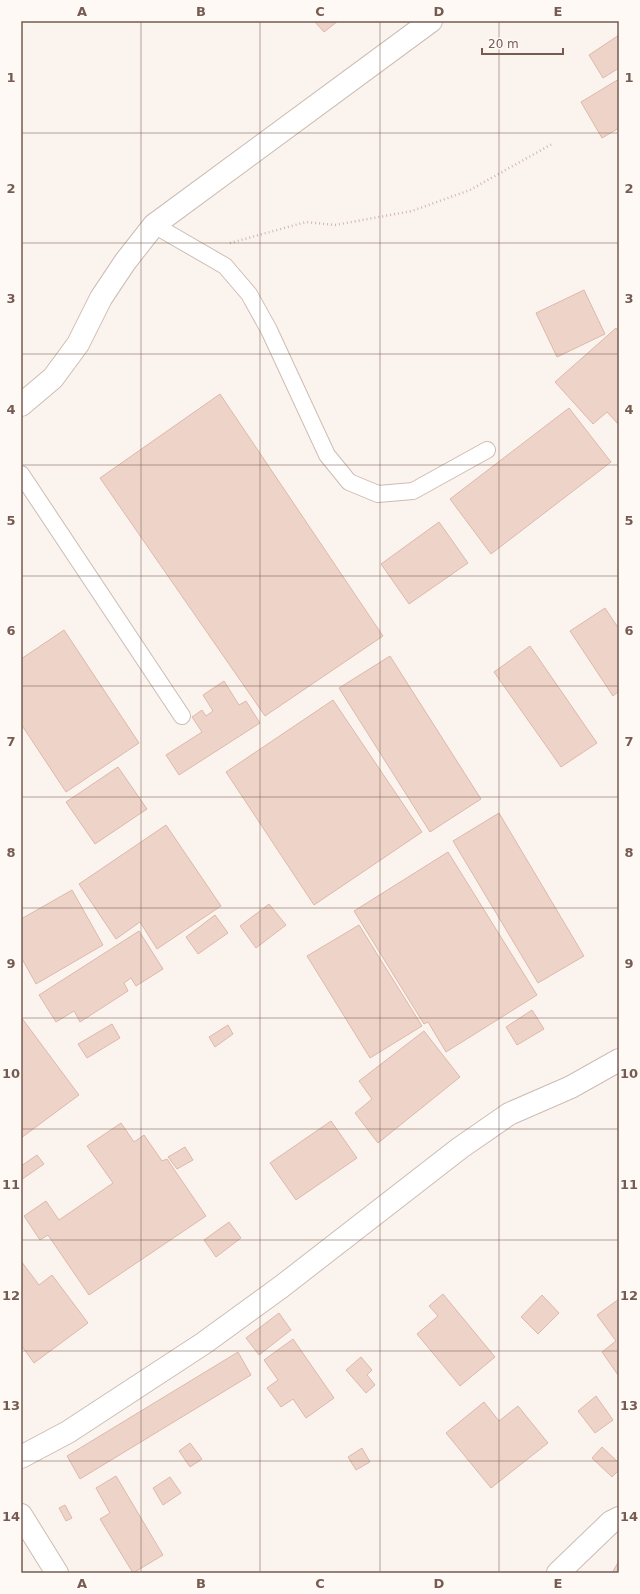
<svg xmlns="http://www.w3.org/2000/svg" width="640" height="1594" font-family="'DejaVu Sans',sans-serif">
<rect width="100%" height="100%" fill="#fbf4ee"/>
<g fill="#edd3c8" stroke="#deb8ab">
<polygon points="314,21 338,21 324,32"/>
<polygon points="619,35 619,68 603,78 589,55"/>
<polygon points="619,79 619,128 602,138 581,102"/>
<polygon points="584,290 605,334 557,357 536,313"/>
<polygon points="616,328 619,332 619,425 607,412 593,424 555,382"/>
<polygon points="220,394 383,636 265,716 100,478"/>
<polygon points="569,408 611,462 491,554 450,499"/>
<polygon points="439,522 468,563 409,604 381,564"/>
<polygon points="605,608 619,629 619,691 613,696 570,631"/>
<polygon points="64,630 139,743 66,792 21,724 21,659"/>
<polygon points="530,646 597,743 561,767 494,672"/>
<polygon points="390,656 481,799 430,832 339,688"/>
<polygon points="224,681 239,705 246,701 260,723 179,775 166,755 202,732 192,717 202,710 206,716 213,711 203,695"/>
<polygon points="333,700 422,832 314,905 226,772"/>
<polygon points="118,767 147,809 95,844 66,802"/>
<polygon points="499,813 584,956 538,983 453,841"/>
<polygon points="166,825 221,906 157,949 140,922 116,939 79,884"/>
<polygon points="448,852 537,995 446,1052 428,1022 424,1024 354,911"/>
<polygon points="72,890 103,945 36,984 21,957 21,919"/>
<polygon points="269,904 286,925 256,948 240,926"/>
<polygon points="215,915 228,933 198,954 186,937"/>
<polygon points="359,925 422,1026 370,1058 307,956"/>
<polygon points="139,931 163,969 136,986 131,978 124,983 128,991 80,1022 74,1011 56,1022 39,995"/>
<polygon points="532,1010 544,1029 517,1045 506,1027"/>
<polygon points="21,1017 79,1095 21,1138"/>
<polygon points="112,1024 120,1038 87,1058 78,1044"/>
<polygon points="228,1025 233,1034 215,1047 209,1037"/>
<polygon points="424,1031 460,1077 378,1143 355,1113 372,1099 359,1081"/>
<polygon points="331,1121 357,1158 296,1200 270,1163"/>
<polygon points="121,1123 134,1142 144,1135 162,1161 167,1159 206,1216 89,1295 48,1235 40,1240 24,1216 46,1201 59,1220 113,1183 87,1146"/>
<polygon points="185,1147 193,1160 177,1169 168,1157"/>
<polygon points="37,1155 44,1164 21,1180 21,1166"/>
<polygon points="229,1222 241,1238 216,1257 204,1240"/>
<polygon points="21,1261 39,1285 52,1275 88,1323 34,1363 21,1345"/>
<polygon points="443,1294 495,1357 460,1386 417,1334 438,1316 429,1306"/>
<polygon points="542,1295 559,1313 538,1334 521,1317"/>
<polygon points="619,1299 619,1375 618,1375 602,1352 616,1341 597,1315"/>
<polygon points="279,1313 291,1330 259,1355 246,1338"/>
<polygon points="293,1339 334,1398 306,1418 293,1399 281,1407 267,1388 278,1380 264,1360"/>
<polygon points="238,1352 251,1375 80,1479 67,1456"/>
<polygon points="361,1357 372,1370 367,1375 375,1385 366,1393 346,1370"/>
<polygon points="596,1396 613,1420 595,1433 578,1411"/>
<polygon points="484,1402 499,1421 518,1406 548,1443 491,1488 446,1433"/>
<polygon points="190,1443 202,1459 190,1467 179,1451"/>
<polygon points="602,1447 619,1463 619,1470 612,1477 592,1458"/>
<polygon points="362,1448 370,1462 356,1470 348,1457"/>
<polygon points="116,1476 163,1555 133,1573 100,1519 110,1513 96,1488"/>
<polygon points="170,1477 181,1493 163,1505 153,1488"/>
<polygon points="65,1505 72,1518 66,1521 59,1508"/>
<polygon points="619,1561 619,1573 612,1573"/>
</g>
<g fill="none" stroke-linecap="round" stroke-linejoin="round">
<defs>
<g id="lane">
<polyline points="154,225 225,266 249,294 269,330 327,455 349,482 378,494 413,491 487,450"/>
<polyline points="21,474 182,716"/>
</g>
<g id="street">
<polyline points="21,405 53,378 78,344 101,298 125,262 154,225 431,21"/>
<polyline points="21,1457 68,1432 204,1343 281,1287 460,1148 509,1114 571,1087 619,1060"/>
<polyline points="21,1515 57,1573"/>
<polyline points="558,1573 611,1522 619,1518"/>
</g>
</defs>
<use href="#lane" stroke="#cdbcb4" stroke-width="18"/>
<use href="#street" stroke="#cdbcb4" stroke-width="24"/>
<polyline stroke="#d3b6ab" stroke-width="2.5" stroke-dasharray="1 3" stroke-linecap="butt" points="230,243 306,222 335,225 412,211 470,190 552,144"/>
<use href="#lane" stroke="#fff" stroke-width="16"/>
<use href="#street" stroke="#fff" stroke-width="22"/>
</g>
<path fill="none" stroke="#755b52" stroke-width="1" stroke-opacity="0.55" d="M141,21v1552M260,21v1552M380,21v1552M499,21v1552M21,133h598M21,243h598M21,354h598M21,465h598M21,576h598M21,686h598M21,797h598M21,908h598M21,1018h598M21,1129h598M21,1240h598M21,1351h598M21,1461h598"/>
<rect width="640" height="1594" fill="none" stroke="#fef9f4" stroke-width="44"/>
<path d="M482 48v6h81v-6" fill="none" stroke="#755b52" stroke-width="2"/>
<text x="488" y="48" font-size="12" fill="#755b52" stroke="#fef9f4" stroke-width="3" paint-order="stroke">20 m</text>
<rect x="22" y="22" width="596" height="1550" fill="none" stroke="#755b52" stroke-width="1.5"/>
<g font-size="13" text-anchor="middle" font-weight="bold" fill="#755b52">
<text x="82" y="16">A</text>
<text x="201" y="16">B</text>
<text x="320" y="16">C</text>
<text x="439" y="16">D</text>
<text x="558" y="16">E</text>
<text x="11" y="82">1</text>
<text x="629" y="82">1</text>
<text x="11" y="193">2</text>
<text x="629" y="193">2</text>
<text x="11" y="303">3</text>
<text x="629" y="303">3</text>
<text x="11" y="414">4</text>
<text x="629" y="414">4</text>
<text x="11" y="525">5</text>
<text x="629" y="525">5</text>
<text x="11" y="635">6</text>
<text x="629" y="635">6</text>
<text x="11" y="746">7</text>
<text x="629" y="746">7</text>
<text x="11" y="857">8</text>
<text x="629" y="857">8</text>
<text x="11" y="968">9</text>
<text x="629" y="968">9</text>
<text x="11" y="1078">10</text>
<text x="629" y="1078">10</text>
<text x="11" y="1189">11</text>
<text x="629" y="1189">11</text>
<text x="11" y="1300">12</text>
<text x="629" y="1300">12</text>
<text x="11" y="1410">13</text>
<text x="629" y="1410">13</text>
<text x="11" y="1521">14</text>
<text x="629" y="1521">14</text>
<text x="82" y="1588">A</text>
<text x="201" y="1588">B</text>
<text x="320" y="1588">C</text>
<text x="439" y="1588">D</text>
<text x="558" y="1588">E</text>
</g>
</svg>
